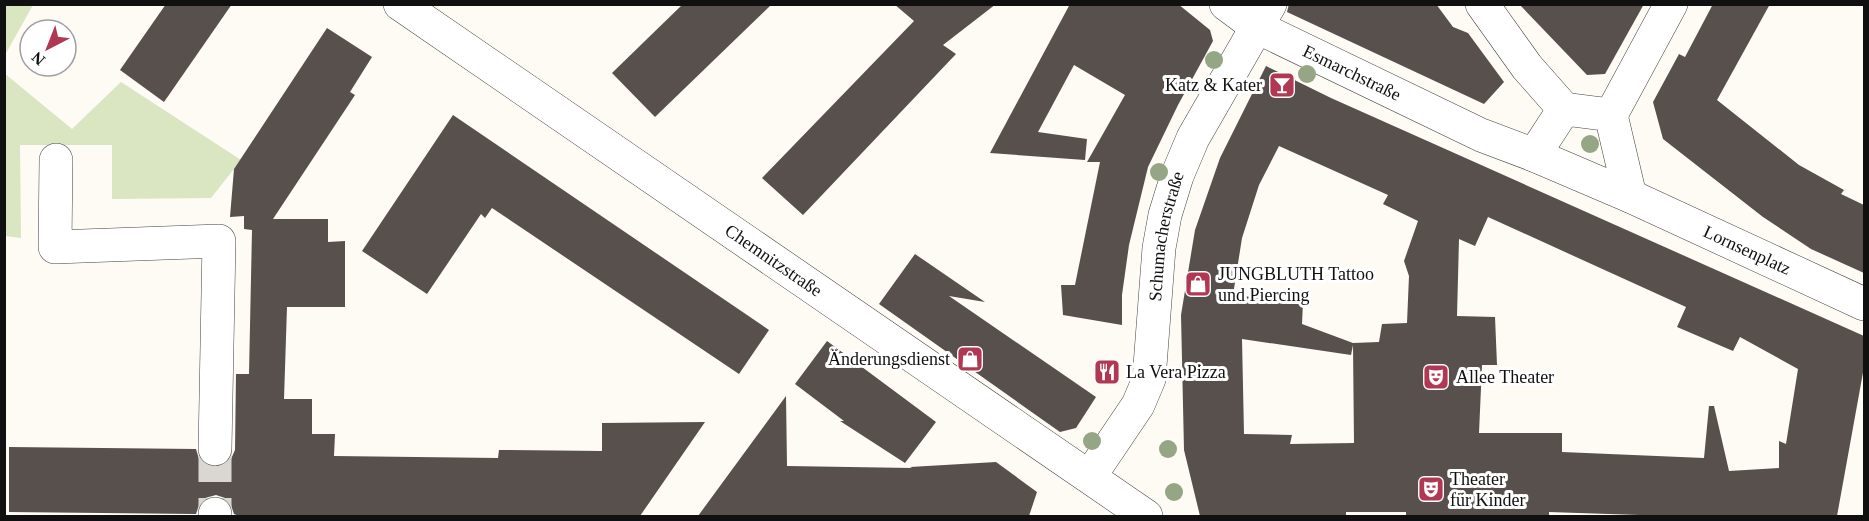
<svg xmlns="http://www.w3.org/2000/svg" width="1869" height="521" font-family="'Times New Roman',serif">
<rect width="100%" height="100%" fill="#fefaf4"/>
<g fill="#dae5c1">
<polygon points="5,4 33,5 5,55 4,5"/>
<polygon points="4,73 72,129 121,82 241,160 211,198 112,199 112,145 20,145 21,238 5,236"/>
</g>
<g fill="#57504d" fill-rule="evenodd">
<polygon points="166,4 232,4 164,102 120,70"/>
<polygon points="683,4 772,4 655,117 612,73"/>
<polygon points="894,4 996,4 943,45 956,54 803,215 762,178 914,21"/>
<polygon points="1070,4 1178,4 1210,30 1213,41 1178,105 1148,167 1129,245 1122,295 1122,325 1063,315 1061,285 1075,285 1100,162 1087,162 1125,95 1074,65 1038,132 1087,139 1085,160 990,153"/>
<polygon points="1289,4 1436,4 1453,27 1468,33 1504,82 1484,104 1287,12"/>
<polygon points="1519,4 1644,4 1605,74 1587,75"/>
<polygon points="1713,4 1770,4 1717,100 1799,165 1844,190 1841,194 1864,205 1864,273 1811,249 1763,217 1663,139 1653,102 1679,54 1685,57"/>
<polygon points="327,28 372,57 350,92 355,95 273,219 328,219 328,242 345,241 345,307 287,307 284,399 312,399 312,434 335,434 334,456 498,458 499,450 602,451 602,423 705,422 640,516 239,516 234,514 231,505 225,498 216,495 205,498 199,505 196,514 9,512 9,447 196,449 199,459 205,465 214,468 224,466 231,459 235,450 236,374 249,374 252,230 244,229 244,216 230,217 234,169"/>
<path d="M1266,66l65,32 533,238v31l-27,149h-168l-120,-4v4h-143v-4h-60v4h-146l-16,-66 -3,-135 14,-85 25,-72zM1279,146l109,49 -5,9 35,17 -14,40 5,15 -2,47 -25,1 -3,18 -26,1 -51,-19 1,-22 -70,-7 9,-57 17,-53zM1488,217l198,90 -9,20 56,24 7,-14 58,32 -12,75 -7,-3v27l-50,3 -15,-65h-5l-5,52 -142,-6v-19h-83l3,-68h15l-2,-48 -38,-1 2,-77 16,7zM1242,339l109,16 2,-10 1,98 -64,1 2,-9 -48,-1z"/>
<polygon points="453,115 769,330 739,374 492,208 485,218 481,214 427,294 362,251"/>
<polygon points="915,254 985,302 949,296 1096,397 1076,428 1060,432 879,304"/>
<polygon points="827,341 936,422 905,463 840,421 844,421 795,384"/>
<polygon points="786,396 787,466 912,468 910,467 996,462 1037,492 1029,516 698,516"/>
</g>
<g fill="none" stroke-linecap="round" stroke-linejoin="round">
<polyline stroke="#dad7d2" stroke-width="33" stroke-dasharray="33 16" stroke-linecap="butt" points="215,449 215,514"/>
<defs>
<g id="minor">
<path id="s1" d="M400,4l746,512"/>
<path id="s2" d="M1226,4l31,23 224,108 53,20"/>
<polyline points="1482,4 1527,67 1564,109"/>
<polygon points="1564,109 1611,115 1630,196 1534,155"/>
<polyline points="1611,115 1671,4"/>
<polyline points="56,160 55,247 219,241 215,449"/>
<path id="s3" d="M1630,196l234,108"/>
<path id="s4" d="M1090,476l48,-71 11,-26 10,-131 6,-33 12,-39 16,-38 77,-134"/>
<polyline points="215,516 215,514"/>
</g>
</defs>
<use href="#minor" stroke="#434343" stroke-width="34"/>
<use href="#minor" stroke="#fff" stroke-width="33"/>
</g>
<g fill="#94a683">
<circle cx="1214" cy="60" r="9"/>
<circle cx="1307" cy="74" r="9"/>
<circle cx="1590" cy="144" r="9"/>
<circle cx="1159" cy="172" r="9"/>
<circle cx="1092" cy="441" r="9"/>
<circle cx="1168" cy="449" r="9"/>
<circle cx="1174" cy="492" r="9"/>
</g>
<defs>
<symbol id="bar-square" viewBox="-11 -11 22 22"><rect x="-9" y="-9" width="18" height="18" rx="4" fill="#b03852" stroke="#fff"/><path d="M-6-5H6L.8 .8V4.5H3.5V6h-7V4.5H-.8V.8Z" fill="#fff"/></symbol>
<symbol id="shop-square" viewBox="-11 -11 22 22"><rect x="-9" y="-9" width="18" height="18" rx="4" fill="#b03852" stroke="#fff"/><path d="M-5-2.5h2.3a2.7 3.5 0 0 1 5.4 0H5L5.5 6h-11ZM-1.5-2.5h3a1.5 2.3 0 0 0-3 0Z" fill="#fff"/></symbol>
<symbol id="restaurant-square" viewBox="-11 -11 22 22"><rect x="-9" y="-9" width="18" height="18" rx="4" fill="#b03852" stroke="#fff"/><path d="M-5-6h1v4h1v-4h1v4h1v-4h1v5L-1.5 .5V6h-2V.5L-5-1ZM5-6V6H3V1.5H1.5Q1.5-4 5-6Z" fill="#fff"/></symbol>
<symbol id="theatre-square" viewBox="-11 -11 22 22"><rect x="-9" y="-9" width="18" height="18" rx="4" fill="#b03852" stroke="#fff"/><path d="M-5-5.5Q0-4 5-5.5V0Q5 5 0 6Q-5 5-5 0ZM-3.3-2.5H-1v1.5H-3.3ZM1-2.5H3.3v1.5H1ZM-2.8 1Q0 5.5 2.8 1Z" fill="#fff"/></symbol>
</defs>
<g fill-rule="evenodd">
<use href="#bar-square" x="1267" y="70" width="30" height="30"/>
<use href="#shop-square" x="1183" y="269" width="30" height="30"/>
<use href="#shop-square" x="955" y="344" width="30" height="30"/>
<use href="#restaurant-square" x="1092" y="357" width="30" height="30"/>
<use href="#theatre-square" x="1421" y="362" width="30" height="30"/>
<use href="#theatre-square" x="1416" y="474" width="30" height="30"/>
</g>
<g text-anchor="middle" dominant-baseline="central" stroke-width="6" stroke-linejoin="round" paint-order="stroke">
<g font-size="18" fill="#101010" stroke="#fff">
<text stroke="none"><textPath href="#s2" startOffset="144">Esmarchstraße</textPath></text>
<text stroke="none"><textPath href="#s4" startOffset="258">Schumacherstraße</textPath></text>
<text stroke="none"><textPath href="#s3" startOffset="129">Lornsenplatz</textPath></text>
<text stroke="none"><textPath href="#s1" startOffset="453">Chemnitzstraße</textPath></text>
</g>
<g font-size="18" fill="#101010" stroke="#fff" text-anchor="start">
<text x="1262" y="85" text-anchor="end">Katz &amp; Kater</text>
<text x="1218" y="274">JUNGBLUTH Tattoo<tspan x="1218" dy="21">und Piercing</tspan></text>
<text x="950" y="359" text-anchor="end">Änderungsdienst</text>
<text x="1126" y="372">La Vera Pizza</text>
<text x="1456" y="377">Allee Theater</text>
<text x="1450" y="479">Theater<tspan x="1450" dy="21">für Kinder</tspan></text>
</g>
</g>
<rect width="1869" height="521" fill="none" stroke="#101010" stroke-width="12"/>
<g transform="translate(48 48) rotate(222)"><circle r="28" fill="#ffffff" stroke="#9f9f9f" stroke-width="1.5"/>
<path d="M0-4.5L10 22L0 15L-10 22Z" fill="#b03852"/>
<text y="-9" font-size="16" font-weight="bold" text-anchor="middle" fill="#101010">N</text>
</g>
</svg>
